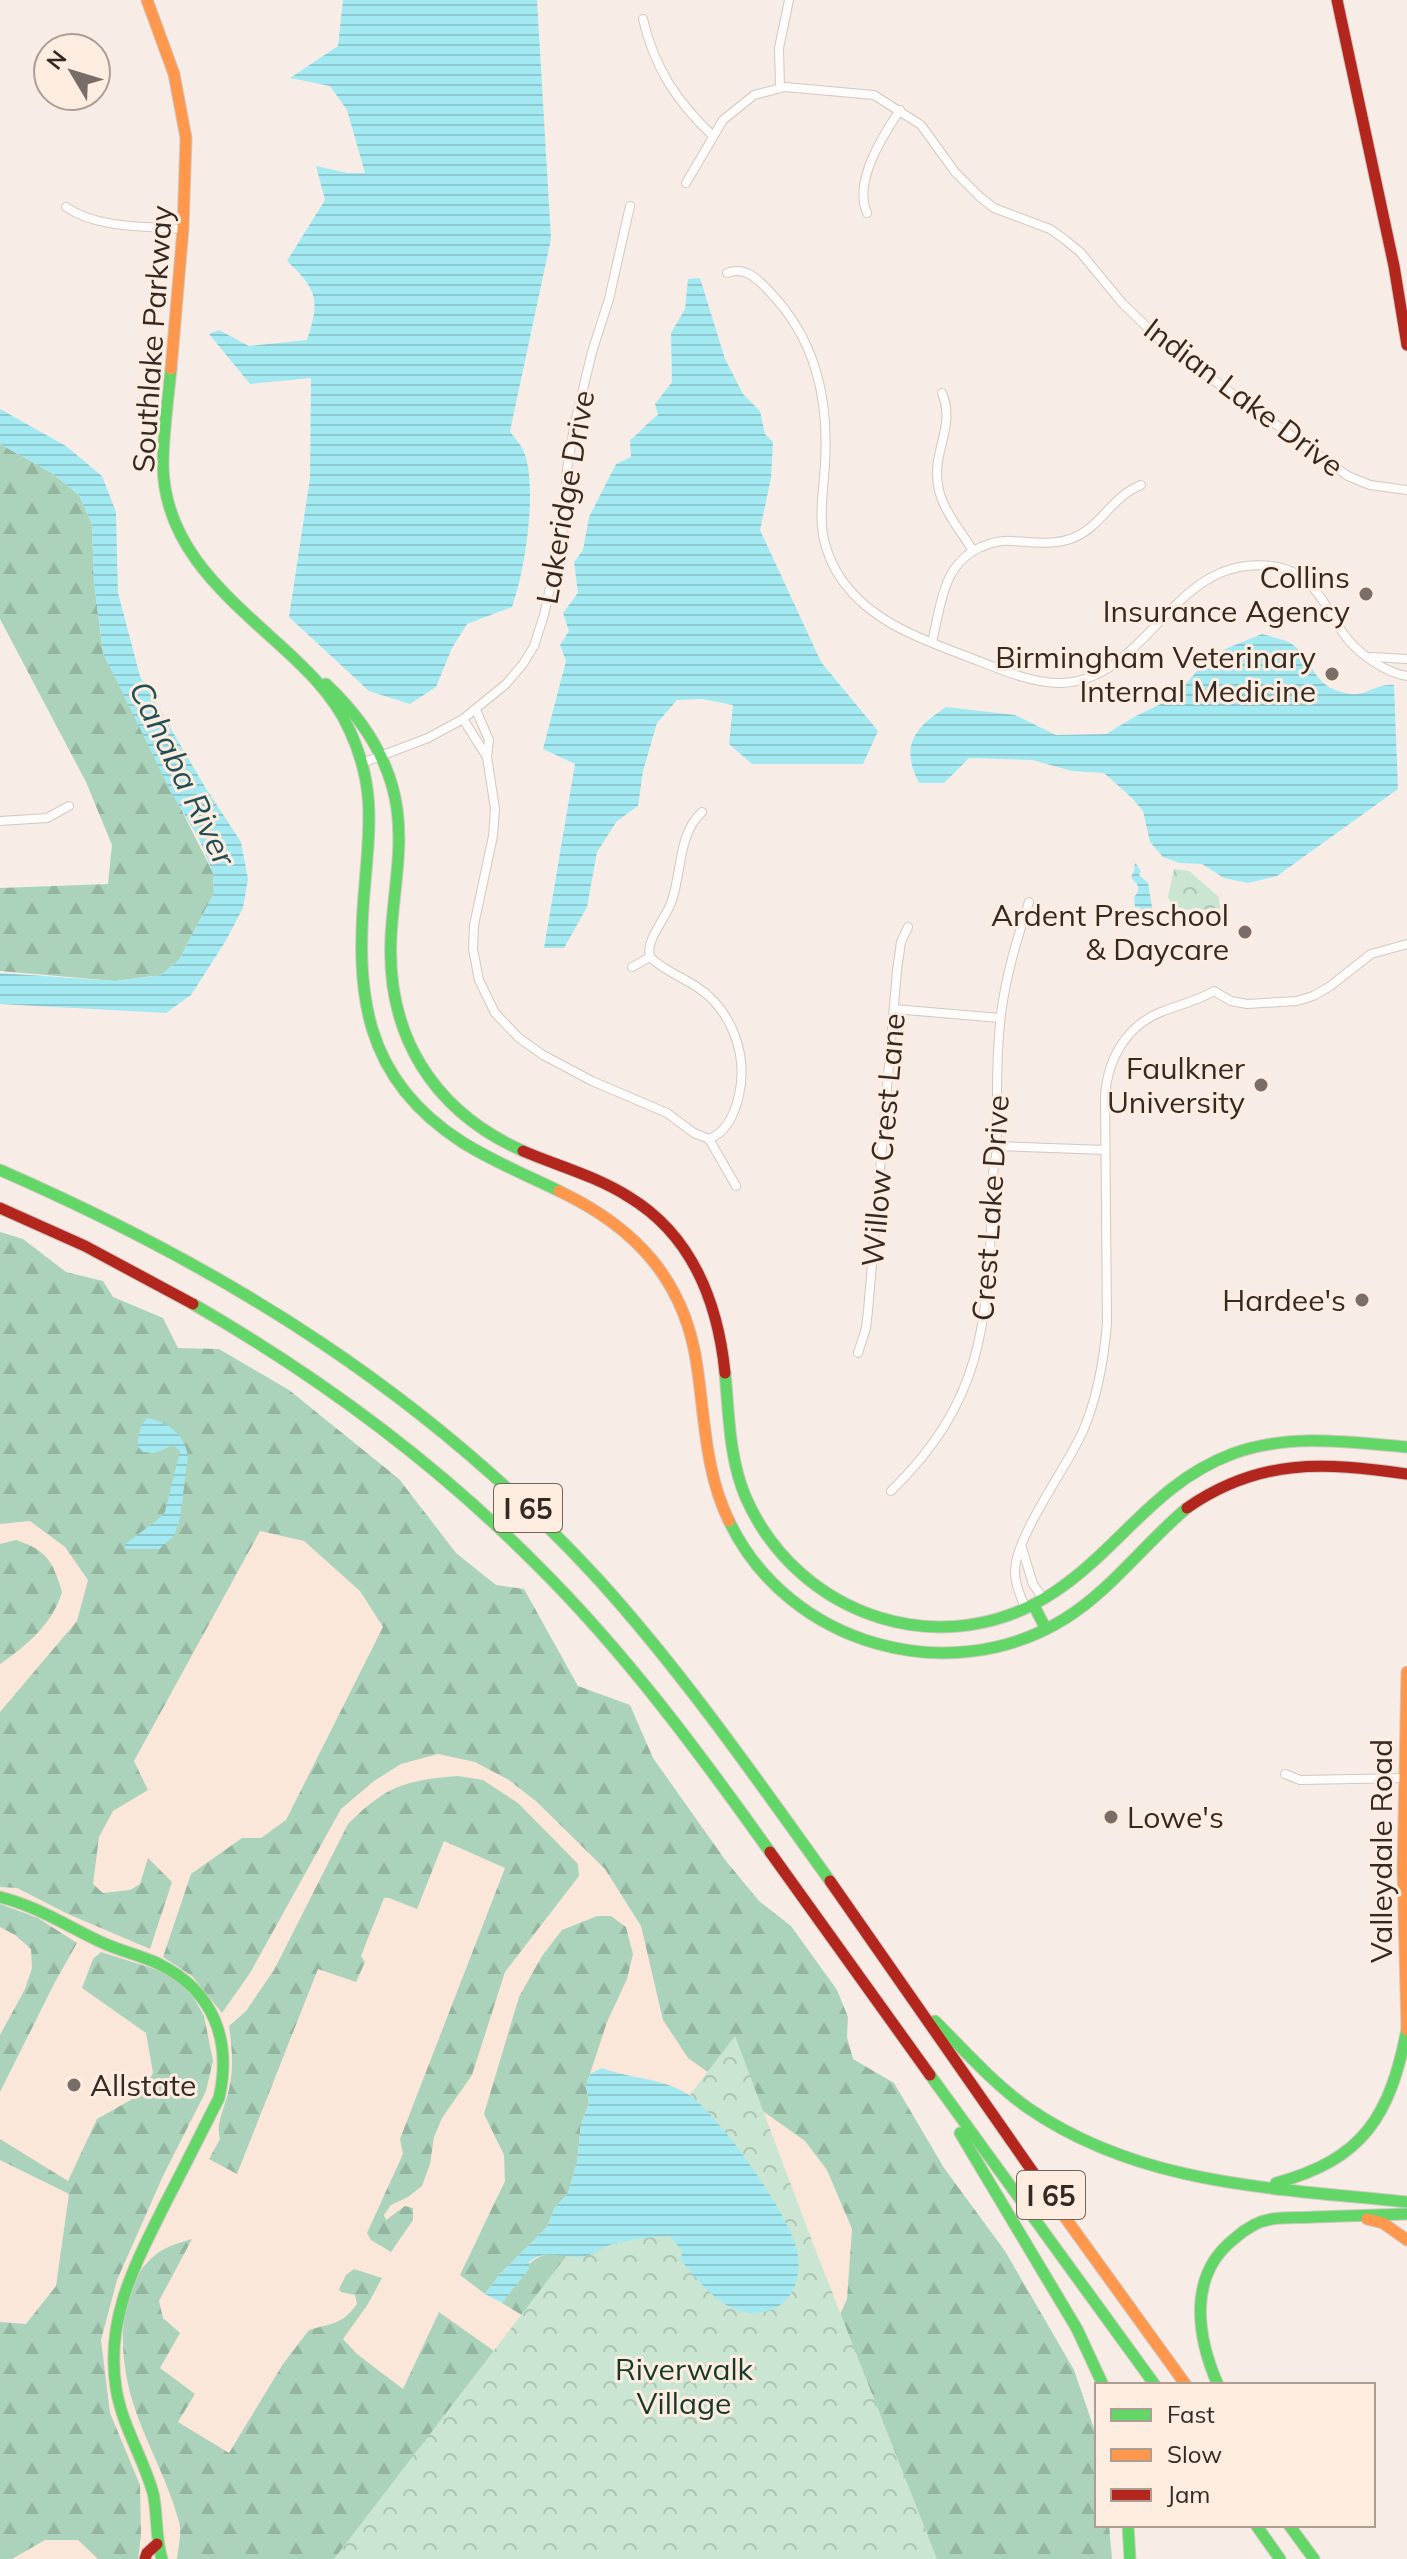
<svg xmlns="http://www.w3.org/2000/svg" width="1407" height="2559" font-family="Mulish,sans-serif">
<defs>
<pattern id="forest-firs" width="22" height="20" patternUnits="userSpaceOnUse" patternTransform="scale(2)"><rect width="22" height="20" fill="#abd3bb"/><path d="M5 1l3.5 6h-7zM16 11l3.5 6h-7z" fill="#94b5a0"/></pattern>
<pattern id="park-crowns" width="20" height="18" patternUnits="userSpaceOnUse" patternTransform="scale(2)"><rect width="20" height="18" fill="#cae6d2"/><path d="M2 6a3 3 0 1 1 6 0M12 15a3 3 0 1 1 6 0" fill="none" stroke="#aec5b4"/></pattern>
<pattern id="water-rules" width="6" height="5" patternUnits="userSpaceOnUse" patternTransform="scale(2)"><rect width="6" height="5" fill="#a3e9f1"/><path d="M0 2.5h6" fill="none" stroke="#8dc8ce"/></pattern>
</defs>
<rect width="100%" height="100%" fill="#f7ede6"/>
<polygon fill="#fbe7d9" points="0,1368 205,1442 755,1966 985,2559 0,2559"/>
<g fill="url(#forest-firs)">
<polygon points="0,444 52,473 79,495 92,524 94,582 103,653 213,873 214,893 179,960 161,975 115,981 0,971 0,888 108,884 112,845 86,782 0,619"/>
<polygon points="0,1232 23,1239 66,1272 103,1281 113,1297 163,1318 178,1348 219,1349 289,1390 399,1479 456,1553 496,1585 524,1589 578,1686 630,1705 653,1758 726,1861 759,1901 791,1926 837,1990 848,2017 847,2037 853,2059 894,2083 944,2168 1005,2251 1074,2370 1097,2437 1097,2525 1109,2525 1112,2559 813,2559 811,2378 847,2299 852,2229 827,2170 805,2141 688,2058 663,2020 641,1926 605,1869 537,1802 509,1780 475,1762 438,1754 401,1764 374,1781 341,1809 250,1973 222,2013 192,1976 163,1957 191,1874 242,1838 261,1838 286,1820 383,1627 360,1591 304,1541 260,1531 134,1761 148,1790 113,1811 99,1837 93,1884 103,1893 130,1890 140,1884 148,1858 172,1882 150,1949 68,1914 17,1888 0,1887 0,1712 77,1621 88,1580 65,1547 30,1521 0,1524"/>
<path d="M16,1540c31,10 37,22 46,52 -10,33 -35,53 -62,72v-120z"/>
<path d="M458,1776l25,4 35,23 60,61 1,12 -74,96 -33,103 -30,43 -8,19 -4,27 -8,22 -14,11 -17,8 -7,10 2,5 19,-14 8,2v12l-22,32 -20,-12 -4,-7 36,-79 -3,-15 105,-271 -61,-27 -27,68 -28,-11h-5l-23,58 4,6 -9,20 -38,-13 -81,205 -28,-15 11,-20c-5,-17 6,-33 9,-50 5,-21 3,-42 0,-63l17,-15 28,-41 74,-146c38,-38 57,-44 110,-48z"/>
<polygon points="0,1904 38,1918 77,1943 54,1984 0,2092 0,2035 25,1989 32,1968 31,1949 15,1935 0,1927"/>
<polygon points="597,1916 611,1916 626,1927 633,1954 627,1979 607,2022 586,2086 589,2104 581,2124 577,2163 568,2193 554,2209 547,2227 500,2274 485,2294 460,2275 505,2181 504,2155 484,2114 519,1997 542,1956 562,1930"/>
<polygon points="101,1952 164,1972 191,1993 204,2016 213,2061 206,2091 163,2176 117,2280 101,2340 110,2413 140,2485 141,2536 138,2559 98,2559 78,2540 45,2540 12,2559 0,2559 0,2322 26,2324 56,2286 69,2194 0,2160 0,2139 68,2181 97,2119 141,2094 153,2073 146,2033 82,1988 93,1959"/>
<path d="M192,2239l-33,62 4,17 17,15 -20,35 35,26 -17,28 51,31 54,-89 26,-34c23,-7 33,-5 48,-26l-2,-9 -14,-3 -2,-3 7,-14 8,-6 28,9 -14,26 -25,35 14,15 46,35 36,-77 62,44 -97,203h-227c1,-11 5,-26 2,-37 -11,-43 -36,-83 -48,-126 -12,-43 -15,-107 22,-139 10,-10 26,-14 39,-18z"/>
<path d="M552,2253l26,4 -48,63 -28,-17c15,-22 22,-45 50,-50z"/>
</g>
<g fill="url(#park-crowns)">
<polygon points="1174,869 1189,871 1219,897 1220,909 1188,910 1173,906 1168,897"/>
<polygon points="735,2036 814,2246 937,2559 334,2559"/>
</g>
<g fill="url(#water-rules)">
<path d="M343,0h194l14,239 -41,192c4,7 12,14 14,21 14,36 1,119 -12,155l-45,17 -15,24 -16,39 -26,17 -41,-13 -80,-74 21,-139 1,-100 -61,6 -41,-50 10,-4 30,16 58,-6c13,-39 11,-50 -20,-79l38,-61 -9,-34 31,7h18l-18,-63 -17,-24 -40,-8 48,-32z"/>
<path d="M700,278l25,81 18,35 17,17 5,23 8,8 -2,36 -11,52 61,132 57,69 -15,33h-111l-23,-20 4,-39 -31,-6 -25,1 -20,23 -14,48 -5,35 -21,15 -20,31 -10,55 -23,41h-20l31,-184 -32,-15 23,-88 -6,-16 9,-14 -6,-18 15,-20 -4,-31 9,-12 6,-33 27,-53 15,-7 -1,-17c11,-8 17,-18 28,-25l-3,-11 17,-22 -1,-49 14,-24 3,-30z"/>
<polygon points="0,409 66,446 102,476 116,512 118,593 140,676 205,787 241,842 248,879 243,908 225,942 191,995 166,1013 0,1004 0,973 115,981 161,975 179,960 214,893 213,873 199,839 171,792 103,653 94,582 92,524 79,495 52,473 0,444"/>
<path d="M1262,634c10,3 28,6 35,14 21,23 18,41 55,46 14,2 25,-11 42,-9l4,104 -121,87 -29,7 -24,-5 -22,-14 -22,-1 -17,-6 -13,-15 -7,-31 -11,-13 -28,-25 -32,-2 -40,-11 -63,-2 -25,25h-25c-19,-37 -5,-55 27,-76l69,8 41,20 50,-1 30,-18 37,-18 25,-28 27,-21z"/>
<polygon points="1135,862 1141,872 1139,875 1148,883 1154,918 1138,922 1141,908 1135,907 1134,897 1138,892 1138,886 1131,877 1134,871"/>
<path d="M147,1418c22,5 36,15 41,37l-8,63 -6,18 -15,13h-34v-5l31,-23 9,-9 15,-61 -7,-6 -18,8 -12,-1 -6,-6 4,-20z"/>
<path d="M602,2068c28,11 63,10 87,27 31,21 105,125 109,161 6,48 -36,72 -75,47 -17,-12 -30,-28 -43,-44l3,-7 -13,-16c-20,1 -38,3 -57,8 -13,3 -19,13 -35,13 -18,0 -33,-8 -49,5v7l-27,34 -17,-9 15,-20 47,-47 7,-18 14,-16 9,-30 4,-39 8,-20 -3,-18 4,-12z"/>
</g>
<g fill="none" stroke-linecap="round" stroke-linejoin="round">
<defs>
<g id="street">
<path d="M643,19c11,48 34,83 69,116"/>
<polyline points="780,87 779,48 789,0"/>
<polyline points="686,183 723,120 754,95 785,87 874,95 921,125 955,172 980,197 994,208 1050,229 1064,239 1080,252 1123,304 1170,349 1348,476 1370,485 1407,490"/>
<path d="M66,207c32,22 80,19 117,22"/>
<path d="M867,213c-14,-31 16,-78 33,-103"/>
<path d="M727,273c17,-7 30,5 41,17 47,48 61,107 57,173 -1,23 -6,49 -2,72 4,20 13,39 26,54 28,34 74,51 114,66 30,11 67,29 99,28 88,-4 110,-129 209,-117 41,5 52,36 72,67 13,19 42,40 64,43"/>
<path d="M942,393c14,34 -10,57 -4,92 3,23 23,46 35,66"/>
<path d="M932,642c9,-36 10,-78 49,-95 10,-4 19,-7 30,-6 21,1 41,5 62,-3 28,-11 39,-42 68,-53"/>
<polyline points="1372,657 1407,659"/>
<polyline points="476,710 489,740 487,757 495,809 493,836 474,925 473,949 479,980 495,1013 519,1038 543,1055 592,1081 667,1113 694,1133 709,1139 736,1186"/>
<polyline points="463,719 487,757"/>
<polyline points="362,763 428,738 463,719 506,684 523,664 534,646 544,615 563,529 567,469 575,422 592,352 609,299 630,206"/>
<polyline points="0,821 47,818 69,806"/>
<path d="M650,957c13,13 32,20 47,30 35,23 51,68 42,108 -4,18 -12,37 -30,44"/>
<path d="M650,957c-5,-18 17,-39 22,-57 10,-29 6,-66 30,-88"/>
<polyline points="632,967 650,957"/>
<polyline points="894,1009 1000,1018"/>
<polyline points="998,1146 1105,1150"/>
<polyline points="858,1353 866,1328 868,1311 897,970 901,942 908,927"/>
<path d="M891,1491c90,-88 96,-163 101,-283 0,-14 0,-28 2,-42 1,-8 4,-16 3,-24 0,-42 -1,-86 4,-128 5,-39 16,-75 28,-112"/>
<polyline points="1022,1548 1033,1584 1044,1600"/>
<path d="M1026,1610c-5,-13 -12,-27 -11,-41 3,-37 51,-100 68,-138 15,-35 21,-71 24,-108l-2,-226c2,-37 21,-71 56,-85 18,-7 36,-11 53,-21l17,10 16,3 50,-3 16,-5 16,-9 42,-33 36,-10"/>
<polyline points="1285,1774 1300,1780 1407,1778"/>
</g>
<g id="fast">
<path d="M171,369c-3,31 -8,64 -8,96 1,77 56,125 109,173 29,26 61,55 77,91 26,55 21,95 16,154 -10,108 -3,195 97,259 30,19 64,33 97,49"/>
<path d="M326,684c36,34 64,75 71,125 6,42 -4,86 -6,128 -5,98 42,174 132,214"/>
<path d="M0,1170c229,100 428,224 598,409 85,94 158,199 232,302"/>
<path d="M193,1304c125,72 241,157 343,260 88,87 162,187 234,288"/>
<path d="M725,1373c4,41 4,86 21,125 53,120 200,168 310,93 64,-43 99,-108 176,-137 56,-21 117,-12 175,-7"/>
<path d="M729,1521c59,124 221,170 337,97 46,-29 79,-75 121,-110"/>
<polyline points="1034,1606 1046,1629"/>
<path d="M0,1897c37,9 67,29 101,45 19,9 39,13 58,22 55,27 73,77 60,134 -18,35 -35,70 -53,104 -30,61 -61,115 -50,186 6,38 27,69 37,105 5,22 2,44 9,66"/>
<path d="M935,2021c30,30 58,62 93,87 113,78 247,80 379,94"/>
<polyline points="930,2075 1155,2385"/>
<polyline points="960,2133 1077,2329 1103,2385"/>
<path d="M1276,2183c88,-24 114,-67 131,-154"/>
<path d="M1218,2385c-21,-48 -31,-109 16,-146 10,-9 24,-18 38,-20 13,-2 29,-1 43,-2 30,-1 61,-2 92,-3"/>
<polyline points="1128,2525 1130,2559"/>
<polyline points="1256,2525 1280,2559"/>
<polyline points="1289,2525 1314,2559"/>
</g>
<g id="slow">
<polyline points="147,0 174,74 186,138 183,229 171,369"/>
<path d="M559,1191c76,36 126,89 138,175 8,53 8,106 32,155"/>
<polyline points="1407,1672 1403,1871 1407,2030"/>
<polyline points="1051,2198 1186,2385"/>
<polyline points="1367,2219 1383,2223 1407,2240"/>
</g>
<g id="jam">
<polyline points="1337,0 1394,266 1407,345"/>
<path d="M523,1151c35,15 73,25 106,46 63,38 89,106 96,176"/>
<polyline points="0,1208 85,1246 193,1304"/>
<path d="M1187,1508c72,-50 137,-46 220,-34"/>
<polyline points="770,1852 930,2075"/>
<polyline points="830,1881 1051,2198"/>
<polyline points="145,2559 147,2553 157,2544"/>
</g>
</defs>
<use href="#street" stroke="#d1c8c1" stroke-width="10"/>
<use href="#fast" stroke="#d1c8c1" stroke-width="13"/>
<use href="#slow" stroke="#d1c8c1" stroke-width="13"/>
<use href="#jam" stroke="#d1c8c1" stroke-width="13"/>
<use href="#street" stroke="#fefcfb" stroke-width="8"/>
<use href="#fast" stroke="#63d668" stroke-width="11"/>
<use href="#slow" stroke="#ff974d" stroke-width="11"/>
<use href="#jam" stroke="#b3261e" stroke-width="11"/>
</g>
<g fill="#786e67" stroke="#fdece0" stroke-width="3">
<circle cx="1366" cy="594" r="8"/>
<circle cx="1332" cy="674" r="8"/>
<circle cx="1245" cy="932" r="8"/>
<circle cx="1261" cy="1085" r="8"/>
<circle cx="1362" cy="1300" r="8"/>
<circle cx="1111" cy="1817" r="8"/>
<circle cx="74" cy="2085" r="8"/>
</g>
<g text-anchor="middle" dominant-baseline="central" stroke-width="6" stroke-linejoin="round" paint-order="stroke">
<g fill="#fdece0" stroke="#70645c" stroke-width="2">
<rect x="494" y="1484" width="68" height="48" rx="6"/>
<rect x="1017" y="2171" width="68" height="48" rx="6"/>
</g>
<g font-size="28" font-weight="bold" fill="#342a23">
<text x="528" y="1508">I 65</text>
<text x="1051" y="2195">I 65</text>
</g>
<g font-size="30" fill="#342a23" stroke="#fdece0">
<text transform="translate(152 339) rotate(-86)">Southlake Parkway</text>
<text transform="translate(1244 397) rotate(37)">Indian Lake Drive</text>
<text transform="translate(565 497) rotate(-80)">Lakeridge Drive</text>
<text transform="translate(883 1140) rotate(-85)">Willow Crest Lane</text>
<text transform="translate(990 1208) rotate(-86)">Crest Lake Drive</text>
<text transform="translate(1381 1851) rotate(-90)">Valleydale Road</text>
</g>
<g font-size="30" fill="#342a23" stroke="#fdece0" text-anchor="end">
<text x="1350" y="577">Collins<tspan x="1350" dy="34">Insurance Agency</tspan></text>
<text x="1316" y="657">Birmingham Veterinary<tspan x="1316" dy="34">Internal Medicine</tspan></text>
<text x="1229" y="915">Ardent Preschool<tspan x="1229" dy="34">&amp; Daycare</tspan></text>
<text x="1245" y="1068">Faulkner<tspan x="1245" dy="34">University</tspan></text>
<text x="1346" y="1300">Hardee's</text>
<text x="1127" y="1817" text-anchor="start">Lowe's</text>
<text x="90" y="2085" text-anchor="start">Allstate</text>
</g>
<g font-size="30" fill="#163a29" stroke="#fdece0">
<text x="684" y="2369">Riverwalk<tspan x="684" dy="34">Village</tspan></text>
</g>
<g font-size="32" font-style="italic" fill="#204f56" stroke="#fdece0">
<text transform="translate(183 773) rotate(64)">Cahaba River</text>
</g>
</g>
<rect x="1095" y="2383" width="280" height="144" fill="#fdece0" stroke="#ad9e94" stroke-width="2"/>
<rect x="1111" y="2409" width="40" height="12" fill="#63d668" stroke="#ad9e94" stroke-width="2"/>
<text x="1167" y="2423" font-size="24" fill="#342a23">Fast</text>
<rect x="1111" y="2449" width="40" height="12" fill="#ff974d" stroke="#ad9e94" stroke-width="2"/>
<text x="1167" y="2463" font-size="24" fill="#342a23">Slow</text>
<rect x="1111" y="2489" width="40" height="12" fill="#b3261e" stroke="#ad9e94" stroke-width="2"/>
<text x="1167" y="2503" font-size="24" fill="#342a23">Jam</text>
<g transform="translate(72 72) rotate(308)"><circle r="38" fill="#fdece0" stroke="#ad9e94" stroke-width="2"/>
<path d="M0-6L14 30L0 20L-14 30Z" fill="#786e67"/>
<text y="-12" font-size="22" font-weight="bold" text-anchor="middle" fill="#342a23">N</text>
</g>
</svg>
